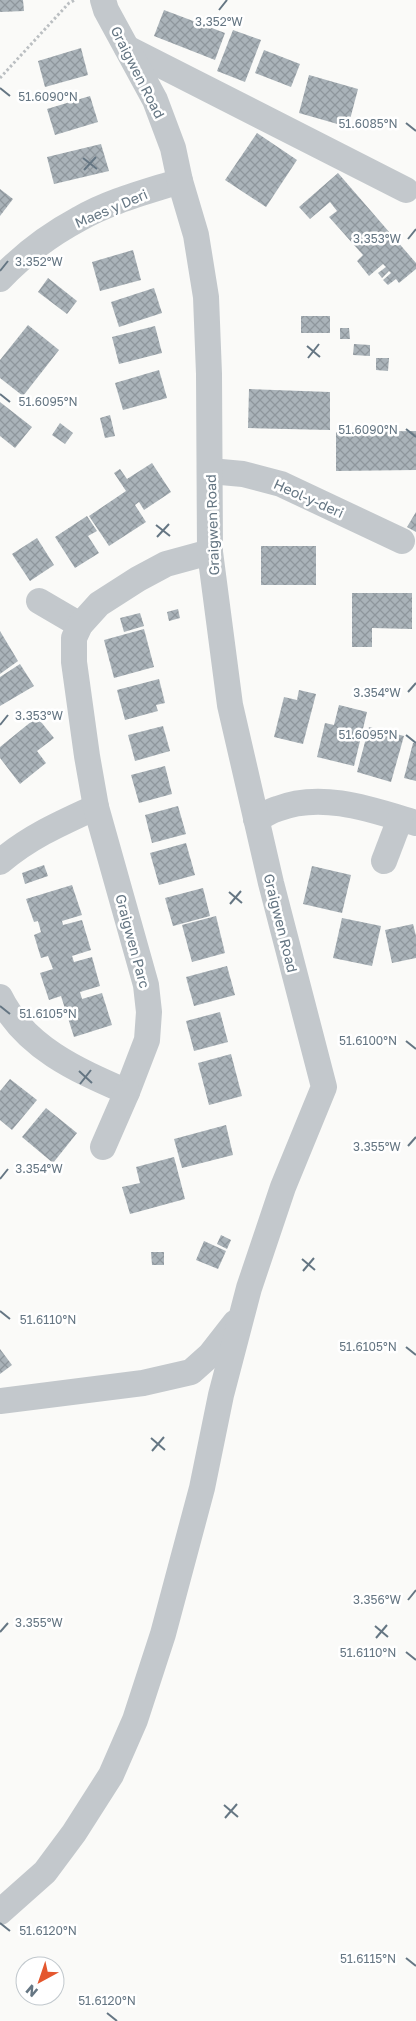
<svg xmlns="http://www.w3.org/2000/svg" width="416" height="2021" font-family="'Golos Text',sans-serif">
<defs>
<pattern id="building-cross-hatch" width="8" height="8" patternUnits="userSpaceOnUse" patternTransform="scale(1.25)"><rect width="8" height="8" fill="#aab3b9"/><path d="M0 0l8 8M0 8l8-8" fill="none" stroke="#8e969c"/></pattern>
</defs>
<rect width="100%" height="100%" fill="#fafaf8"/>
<g fill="url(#building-cross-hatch)">
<polygon points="0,0 23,0 24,11 0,12"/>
<polygon points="164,10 225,33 215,60 154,36"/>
<polygon points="233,30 261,40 245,82 217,71"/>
<polygon points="81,48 88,75 45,87 38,61"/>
<polygon points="264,50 300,64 291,87 255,73"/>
<polygon points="309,75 358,89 348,127 299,113"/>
<polygon points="90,96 98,122 55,135 47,109"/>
<polygon points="257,133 297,160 266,207 225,180"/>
<polygon points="101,144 109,171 54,184 47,157"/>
<polygon points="338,173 416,263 416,269 399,283 396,279 388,285 383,280 391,273 389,271 382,278 378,273 386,267 383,264 369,276 357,261 363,255 329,217 337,211 330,202 310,219 299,207"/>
<polygon points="0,189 13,199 0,216"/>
<polygon points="133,250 141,280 100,291 92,262"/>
<polygon points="48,278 77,301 67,314 38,292"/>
<polygon points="154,288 162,313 119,327 111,302"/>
<rect x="301" y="316" width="29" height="17"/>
<polygon points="28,325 59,350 23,396 0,378 0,360"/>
<polygon points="155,326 162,353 119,364 112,337"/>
<polygon points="340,328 349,328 350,339 340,339"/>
<polygon points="354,344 370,345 370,356 353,355"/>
<polygon points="376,358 389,358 388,371 376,370"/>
<polygon points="159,370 167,398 123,410 115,383"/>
<polygon points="249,389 330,392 330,430 248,428"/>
<polygon points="0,402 32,427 15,448 0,436"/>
<polygon points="110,415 115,436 105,438 100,418"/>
<polygon points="60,423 73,433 65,444 52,435"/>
<polygon points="416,431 416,470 336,471 336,432"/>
<polygon points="152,463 171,492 144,510 139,502 135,505 146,522 109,546 89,516 126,491 114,473 120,469 127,479"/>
<polygon points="416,512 416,532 407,527"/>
<polygon points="87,516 97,531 88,536 99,553 75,568 55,537"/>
<polygon points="37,538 54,565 30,581 12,554"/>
<rect x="261" y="546" width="55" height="39"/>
<polygon points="352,593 412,593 412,629 372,628 372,647 352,647"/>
<polygon points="178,609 180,618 169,621 167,612"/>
<polygon points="140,613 144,626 124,632 120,618"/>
<polygon points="144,629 154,667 114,678 104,640"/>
<polygon points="0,631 18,661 0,674"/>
<polygon points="20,664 34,686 0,706 0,677"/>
<polygon points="159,679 165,703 156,705 158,711 125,720 117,690"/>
<polygon points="299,690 316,694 303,744 274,737 284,697 297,700"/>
<polygon points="339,705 367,712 354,766 317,757 325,723 334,725"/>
<polygon points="37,717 54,738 37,751 46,763 20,784 0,758 0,747"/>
<polygon points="163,726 170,751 135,761 128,735"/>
<polygon points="369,727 404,736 391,782 357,772"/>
<polygon points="413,743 416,743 416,781 404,778"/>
<polygon points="165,766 172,794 139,803 131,775"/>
<polygon points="178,806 186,834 152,843 145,815"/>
<polygon points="186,843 195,875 159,885 150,853"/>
<polygon points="44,865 48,876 25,884 22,873"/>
<polygon points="312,866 351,875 342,913 303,904"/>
<polygon points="72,885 82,915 62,921 63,925 82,920 91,950 72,956 74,962 92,957 100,986 80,992 82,999 102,993 112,1025 74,1037 61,996 49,1000 40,973 53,969 48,956 41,958 34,935 41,932 38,921 34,922 26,899"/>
<polygon points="203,888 210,916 173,926 165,898"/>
<polygon points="216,916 225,953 192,962 182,925"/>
<polygon points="342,918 381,926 372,966 333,958"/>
<polygon points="413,924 416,936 416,958 392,963 385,930"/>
<polygon points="227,966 235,995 194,1006 186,977"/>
<polygon points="220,1012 228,1042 194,1051 186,1021"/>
<polygon points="231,1054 242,1096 209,1105 198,1063"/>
<polygon points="10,1079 37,1100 12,1130 0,1120 0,1091"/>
<polygon points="46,1108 77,1133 53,1163 22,1137"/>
<polygon points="226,1125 233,1155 182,1168 174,1139"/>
<polygon points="174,1157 185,1199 130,1214 122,1187 140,1183 136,1167"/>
<polygon points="221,1235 231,1240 227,1249 217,1244"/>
<polygon points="204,1241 226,1251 218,1269 196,1260"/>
<polygon points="151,1252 164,1252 164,1265 152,1265"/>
<polygon points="0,1349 12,1365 0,1374"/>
</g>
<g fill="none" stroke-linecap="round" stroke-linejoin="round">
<polyline stroke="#bbbfc2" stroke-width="3" stroke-dasharray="2.5 2.5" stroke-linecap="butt" points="0,78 69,3 75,0"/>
<g stroke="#c3c8cc" stroke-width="26">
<polyline points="127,48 406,190"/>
<path d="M0,279c22,-23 51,-45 79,-60 31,-18 67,-27 101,-38"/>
<polyline points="210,471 243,474 281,484 402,541"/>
<polyline points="39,601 80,625"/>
<path d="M256,819c7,-3 14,-8 21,-10 45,-18 96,1 139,14"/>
<polyline points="384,861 400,819"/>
<path d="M0,862c29,-25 61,-39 96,-55"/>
<path d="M0,997c25,51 79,74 127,95l20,-52 2,-28 -3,-27 -50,-178 -9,-51 -13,-94v-24l6,-13 19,-21 39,-25 28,-15 44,-12"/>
<polyline points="103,1147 127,1092"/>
<polyline points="0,1401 143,1383 191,1372 210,1355 235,1323"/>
<polyline points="0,1912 45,1872 74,1833 111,1775 135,1720 163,1634 202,1488 221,1395 249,1288 283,1187 324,1087 271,883 230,705 210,552 209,374 206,297 196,235 180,181 173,148 155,100 106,10 103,0"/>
</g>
</g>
<path fill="none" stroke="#657683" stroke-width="2" d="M219,10l8,-10M0,88l10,8M406,123l10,8M83,158l14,11M84,170l12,-13M408,239l8,-10M0,271l8,-10M307,346l13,11M308,358l11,-14M0,394l10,8M406,429l10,8M156,525l14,11M157,537l12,-13M408,692l8,-9M0,725l8,-10M406,735l10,8M229,892l13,11M230,904l11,-13M0,1006l10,8M406,1041l10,8M79,1071l13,12M80,1084l11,-14M408,1146l8,-9M0,1179l8,-10M302,1259l13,11M303,1271l11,-13M0,1311l10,8M406,1347l10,8M151,1438l14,12M152,1451l12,-14M408,1600l8,-10M375,1626l13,11M0,1632l8,-9M376,1638l11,-13M406,1652l10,8M224,1805l14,12M225,1818l12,-14M0,1923l10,8M406,1958l10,8M107,2013l10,8"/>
<g text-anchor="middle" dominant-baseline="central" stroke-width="5" stroke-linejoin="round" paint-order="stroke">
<g font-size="14" fill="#657683" stroke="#fff">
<text transform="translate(138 72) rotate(63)">Graigwen Road</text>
<text transform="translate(111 208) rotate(-23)">Maes y Deri</text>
<text transform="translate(309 498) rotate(24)">Heol-y-deri</text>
<text transform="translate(212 525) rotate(-92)">Graigwen Road</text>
<text transform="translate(281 923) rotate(76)">Graigwen Road</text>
<text transform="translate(133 941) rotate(75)">Graigwen Parc</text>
</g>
</g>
<g font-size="12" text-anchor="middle" fill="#657683" stroke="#fff" stroke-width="5" stroke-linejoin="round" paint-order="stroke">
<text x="219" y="26">3.352°W</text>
<text x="48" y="101">51.6090°N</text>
<text x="368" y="128">51.6085°N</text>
<text x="377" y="243">3.353°W</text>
<text x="39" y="266">3.352°W</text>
<text x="48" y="406">51.6095°N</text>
<text x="368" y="434">51.6090°N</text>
<text x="377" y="697">3.354°W</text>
<text x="39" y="720">3.353°W</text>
<text x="368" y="739">51.6095°N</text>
<text x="48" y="1018">51.6105°N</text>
<text x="368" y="1045">51.6100°N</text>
<text x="377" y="1151">3.355°W</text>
<text x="39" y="1173">3.354°W</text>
<text x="48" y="1324">51.6110°N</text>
<text x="368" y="1351">51.6105°N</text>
<text x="377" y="1604">3.356°W</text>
<text x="39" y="1627">3.355°W</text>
<text x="368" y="1657">51.6110°N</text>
<text x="48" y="1935">51.6120°N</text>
<text x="368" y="1963">51.6115°N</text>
<text x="107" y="2005">51.6120°N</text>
</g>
<g transform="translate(40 1981) rotate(220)"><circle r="24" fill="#ffffff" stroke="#c1c8cd"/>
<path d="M0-4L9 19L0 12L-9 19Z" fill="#e4572e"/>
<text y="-8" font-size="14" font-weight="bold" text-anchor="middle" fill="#657683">N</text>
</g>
</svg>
